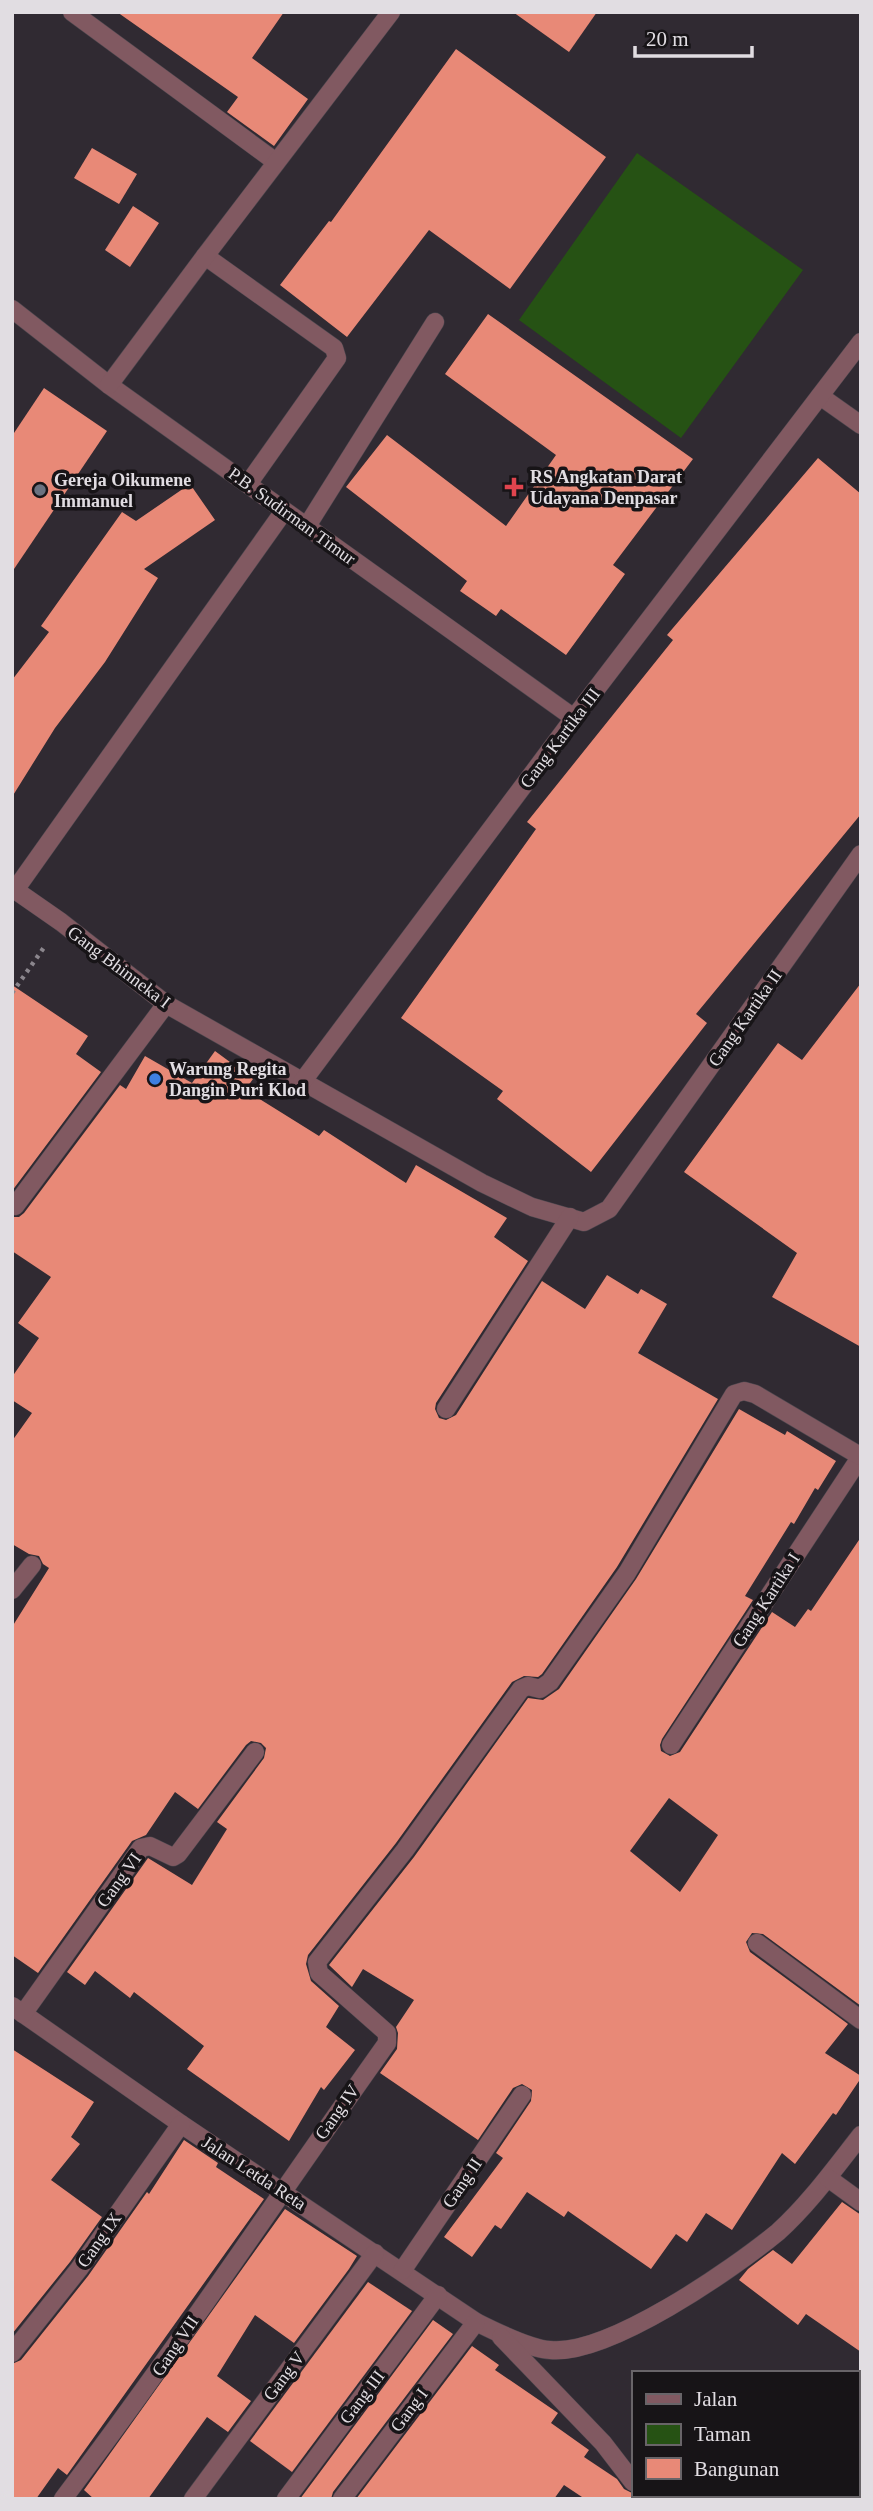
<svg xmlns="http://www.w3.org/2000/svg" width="873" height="2511" font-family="'Times New Roman',serif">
<rect width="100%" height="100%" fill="#302a32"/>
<polygon fill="#265214" points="637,153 803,270 681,438 519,320"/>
<g fill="#e88977" fill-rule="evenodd">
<polygon points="117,12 284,12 252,58 308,99 274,146 227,112 238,97"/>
<polygon points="513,12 597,12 569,52"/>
<polygon points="456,49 606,157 510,289 429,230 347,337 280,285 329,221 331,222"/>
<polygon points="92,148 137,174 119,204 74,178"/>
<polygon points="133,206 159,223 130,267 105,250"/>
<polygon points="488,314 693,459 613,565 625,574 566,655 501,609 496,616 460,591 467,581 346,487 387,435 506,526 556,455 445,374"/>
<polygon points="44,388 107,431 12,572 12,436"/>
<polygon points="818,458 861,494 861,814 696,1014 707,1023 591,1172 497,1099 503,1091 401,1018 536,829 527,822 673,640 667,635"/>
<polygon points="190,484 215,520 144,569 158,578 105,662 55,728 12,797 12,680 49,632 41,626 122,512 136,521"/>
<polygon points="861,983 861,1347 772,1297 797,1253 684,1172 778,1043 802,1060"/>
<polygon points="12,985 88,1036 76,1054 101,1072 12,1191"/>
<polygon points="215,1051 253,1079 245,1090 319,1136 324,1130 406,1183 416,1165 507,1218 494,1237 528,1261 436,1403 435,1409 439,1418 446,1420 456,1415 542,1281 585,1309 607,1275 638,1294 641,1289 667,1304 638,1353 718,1399 617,1567 542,1674 538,1677 524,1676 512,1682 396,1843 308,1955 306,1964 311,1981 339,2006 326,2027 355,2050 324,2090 321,2087 289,2141 187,2069 204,2046 134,1992 130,1998 95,1971 85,1985 67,1972 148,1858 192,1885 227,1829 217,1822 264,1758 266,1748 261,1743 251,1741 246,1745 198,1809 175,1792 146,1835 132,1841 38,1973 12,1955 12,1627 49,1568 43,1564 39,1556 29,1554 12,1544 12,1441 32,1413 12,1400 12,1377 39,1338 18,1323 51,1277 12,1251 12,1217 19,1217 24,1213 120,1085 126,1089 145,1056 192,1083"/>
<path d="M739,1409l46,26 2,-4 49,30 -18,29 -3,-2 -21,36 -3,-2 -46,74 8,4 -91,139 -2,6 1,6 9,5 10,-4 92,-140 23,15 13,-18 3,2 50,-74v469l-98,-72 -11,-1 -6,9 4,10 98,72 -23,29 36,23v2l-25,37 -3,-2 -38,51 -13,-11 -50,77 -26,-17 -19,29 -11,-8 -25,35 -83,-58 -4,6 -37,-25 -26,37 -6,-4 -23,32 -28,-20 59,-79 -7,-5 35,-52 1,-11 -10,-6 -9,4 -35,52 -98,-67 17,-24 1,-16 -2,-6 18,-27 -51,-31 -11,18 -23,-22 85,-108 114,-159 15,2 16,-11 77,-110zM669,1798l49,37 -38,57 -50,-41z"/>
<polygon points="12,2049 94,2102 71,2137 80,2144 51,2180 102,2217 70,2262 12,2334"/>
<polygon points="184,2140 218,2163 216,2167 264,2199 67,2475 58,2468 36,2499 12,2499 12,2364 21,2360 88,2276 147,2192 149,2194"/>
<polygon points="842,2202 861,2215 861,2352 806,2314 798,2325 739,2280 748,2269 773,2250 792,2264"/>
<polygon points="285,2209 357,2256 349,2269 294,2343 255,2315 217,2376 251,2401 228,2432 207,2417 148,2499 94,2499 84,2490"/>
<polygon points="368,2282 412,2311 292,2472 250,2441"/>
<polygon points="433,2320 453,2334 333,2492 331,2499 300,2499"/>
<polygon points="472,2346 499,2365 495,2370 558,2413 551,2423 589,2450 584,2457 617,2479 624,2489 632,2493 633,2499 585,2499 564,2485 554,2499 356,2499"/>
</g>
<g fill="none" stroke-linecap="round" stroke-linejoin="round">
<defs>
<g id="minor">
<polyline points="72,12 276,162"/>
<polyline points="205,256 334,348 337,358 248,484"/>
<polyline points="12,309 109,385 574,718"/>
<polyline points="109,385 205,256 391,12"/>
<polyline points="820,396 861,425"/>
<polyline points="284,511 15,890 61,922 166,1004 482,1183 532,1207 584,1222 609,1209 861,854"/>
<polyline points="307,526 435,322"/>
<polyline points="302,1082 574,718 861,342"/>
<polyline points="15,1206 166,1004"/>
<polyline points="446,1409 570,1217"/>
<polyline points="12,1590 32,1565"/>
<polyline points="671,1745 861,1456"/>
<polyline points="757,1943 861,2020"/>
<path d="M12,2006l169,118 295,198c18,9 54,27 74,28 58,6 183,-81 228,-118 31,-28 57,-64 83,-97"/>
<polyline points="23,2014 141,1848 150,1846 173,1857 178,1854 255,1752"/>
<polyline points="828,2178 861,2202"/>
<polyline points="402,2271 522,2095"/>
<polyline points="501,2337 603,2443 633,2482"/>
<polyline points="12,2353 79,2269 181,2124"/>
<polyline points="643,2495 646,2499"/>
<path d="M63,2499c113,-149 216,-304 324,-456v-10l-68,-60 -2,-11 88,-112 116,-161 7,-3 12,3 10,-7 77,-109 107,-179 10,-3 11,3 105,62"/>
<polyline points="193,2499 375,2253"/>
<polyline points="286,2499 438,2295"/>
<polyline points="342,2499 476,2322"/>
</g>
</defs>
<use href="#minor" stroke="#4c474e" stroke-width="19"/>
<polyline stroke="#8b868d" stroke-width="4.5" stroke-dasharray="3.5 5" stroke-linecap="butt" points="12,993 45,946"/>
<use href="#minor" stroke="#815961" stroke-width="18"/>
</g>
<path fill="#e0444e" stroke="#171417" stroke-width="2.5" d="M510.5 476.5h7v7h7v7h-7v7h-7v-7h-7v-7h7z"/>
<circle fill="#6b7280" stroke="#171417" stroke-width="2.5" cx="40" cy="490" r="7"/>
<circle fill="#3f7fe0" stroke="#171417" stroke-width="2.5" cx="155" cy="1079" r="7"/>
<g text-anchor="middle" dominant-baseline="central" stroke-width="7" stroke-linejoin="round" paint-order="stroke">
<g font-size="18" font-weight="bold" fill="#e1dde2" stroke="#171417" text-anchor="start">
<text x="530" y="477">RS Angkatan Darat<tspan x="530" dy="21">Udayana Denpasar</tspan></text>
<text x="54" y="480">Gereja Oikumene<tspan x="54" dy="21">Immanuel</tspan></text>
<text x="169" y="1069">Warung Regita<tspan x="169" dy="21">Dangin Puri Klod</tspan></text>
</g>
<g font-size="18" fill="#e1dde2" stroke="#171417">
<text transform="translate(292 516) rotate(36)">P.B. Sudirman Timur</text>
<text transform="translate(560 738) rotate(-53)">Gang Kartika III</text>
<text transform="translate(119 967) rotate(37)">Gang Bhinneka I</text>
<text transform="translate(745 1018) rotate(-55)">Gang Kartika II</text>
<text transform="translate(766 1600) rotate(-57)">Gang Kartika I</text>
<text transform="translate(119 1880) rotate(-54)">Gang VI</text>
<text transform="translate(337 2112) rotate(-55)">Gang IV</text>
<text transform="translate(254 2173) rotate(33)">Jalan Letda Reta</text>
<text transform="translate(462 2183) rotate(-56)">Gang II</text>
<text transform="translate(99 2240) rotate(-55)">Gang IX</text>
<text transform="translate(175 2346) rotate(-56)">Gang VII</text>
<text transform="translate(284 2376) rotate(-53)">Gang V</text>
<text transform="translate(362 2397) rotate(-53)">Gang III</text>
<text transform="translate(409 2410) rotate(-53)">Gang I</text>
</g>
</g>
<rect width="873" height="2511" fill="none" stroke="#e1dde2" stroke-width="28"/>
<rect x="632" y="2371" width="228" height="126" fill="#171417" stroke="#686468" stroke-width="2"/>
<rect x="646" y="2394" width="35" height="10" fill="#815961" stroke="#686468" stroke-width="2"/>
<text x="694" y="2406" font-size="21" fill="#e1dde2">Jalan</text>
<rect x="646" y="2424" width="35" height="21" fill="#265214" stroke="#686468" stroke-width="2"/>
<text x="694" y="2441" font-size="21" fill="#e1dde2">Taman</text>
<rect x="646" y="2458" width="35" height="21" fill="#e88977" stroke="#686468" stroke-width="2"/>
<text x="694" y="2476" font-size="21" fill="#e1dde2">Bangunan</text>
<path d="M635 46v10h117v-10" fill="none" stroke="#e1dde2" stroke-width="3.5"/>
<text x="646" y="46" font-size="21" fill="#e1dde2" stroke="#171417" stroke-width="5" paint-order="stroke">20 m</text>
</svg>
